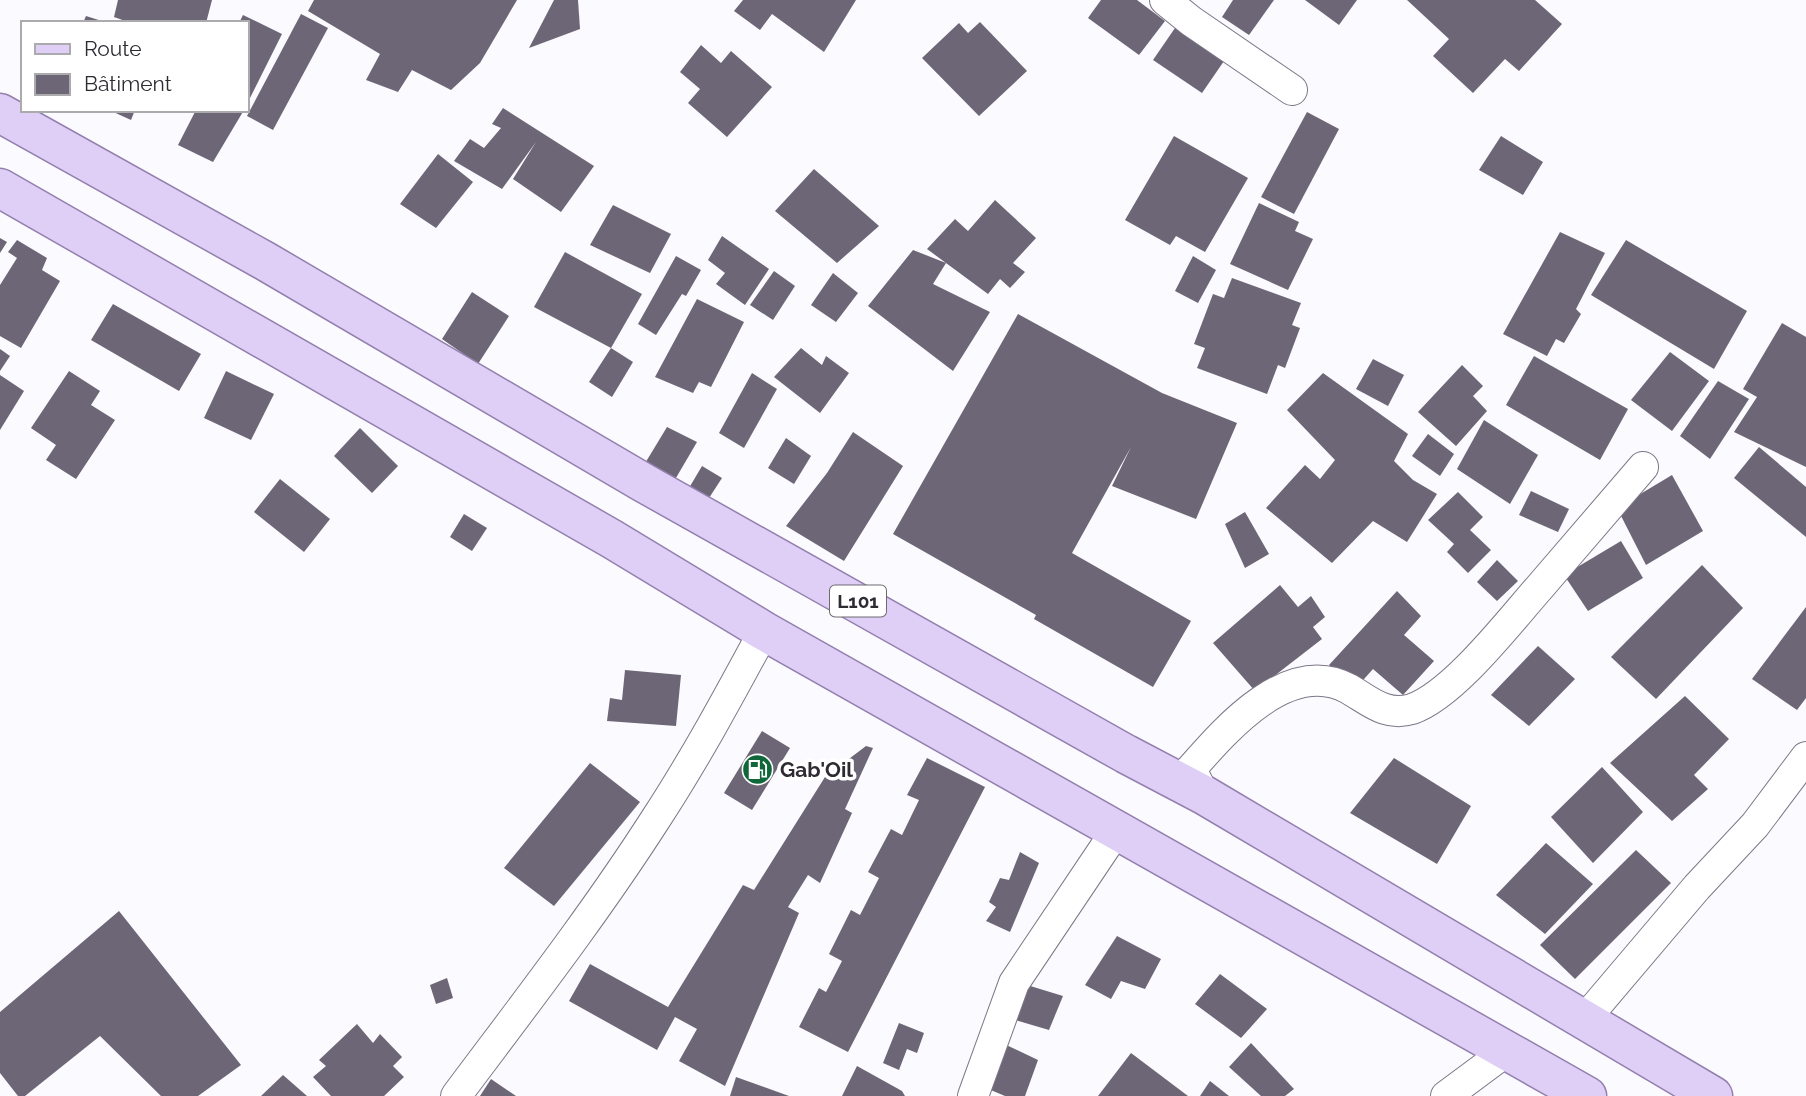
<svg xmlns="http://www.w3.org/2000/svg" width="1806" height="1096" font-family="Raleway,sans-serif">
<rect width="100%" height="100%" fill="#fbfafe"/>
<g fill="#6d6676">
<polygon points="118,0 212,0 206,23 131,23 114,17"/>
<polygon points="314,0 517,0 480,63 451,90 412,70 398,92 366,80 380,54 308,11"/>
<polygon points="554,0 578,0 580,29 529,48"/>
<polygon points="743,0 856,0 824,52 772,14 760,30 734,11"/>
<polygon points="1101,0 1137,0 1165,21 1139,55 1088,18"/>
<polygon points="1233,0 1274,0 1249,35 1222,17"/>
<polygon points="1305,0 1357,0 1339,25"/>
<polygon points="1407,0 1535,0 1562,24 1519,71 1505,59 1473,93 1433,56 1449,39"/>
<polygon points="301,14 328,28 273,130 247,116"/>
<polygon points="243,15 282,34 247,104 247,23 239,23"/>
<polygon points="86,16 105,22 105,23 83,23"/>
<polygon points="980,22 1027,71 979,116 922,58 959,23 968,33"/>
<polygon points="1175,28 1224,61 1202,93 1153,60"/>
<polygon points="701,45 721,63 731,51 772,87 727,137 688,103 700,89 680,72"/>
<polygon points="503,108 594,166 561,212 513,179 536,142 502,189 454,161 470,139 484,148 501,128 492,124"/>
<polygon points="109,110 135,110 131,120"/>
<polygon points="196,110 244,110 213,162 178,145"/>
<polygon points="1307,112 1339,129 1294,214 1261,197"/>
<polygon points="1174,136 1248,178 1205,252 1176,236 1170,245 1125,220"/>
<polygon points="1501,136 1543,162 1523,195 1479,170"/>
<polygon points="438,154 473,182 436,228 400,204"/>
<polygon points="814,169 879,226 837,263 775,211"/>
<polygon points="995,200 1036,238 1013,263 1025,272 1010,288 1000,279 988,294 946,263 933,284 990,312 953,371 868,306 913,250 946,263 927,249 955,219 968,231"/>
<polygon points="1259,203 1299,222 1295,231 1313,239 1288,290 1230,264"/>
<polygon points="613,205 671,234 650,273 590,245"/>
<polygon points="1560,232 1605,253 1576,309 1581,314 1564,343 1556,339 1547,356 1503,334"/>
<polygon points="722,236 769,269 745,305 716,284 725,273 708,260"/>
<polygon points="0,238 7,242 0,253"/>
<polygon points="17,240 47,258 42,270 60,281 21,348 0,336 0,285 17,258 8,252"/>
<polygon points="1626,240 1747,311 1714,369 1591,295"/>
<polygon points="565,252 642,294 611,348 534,307"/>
<polygon points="676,256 701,270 686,296 682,294 656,335 638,324"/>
<polygon points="1193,256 1216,270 1198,303 1175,291"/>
<polygon points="774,271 795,286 773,320 750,305"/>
<polygon points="833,273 858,293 836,322 811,305"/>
<polygon points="1232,278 1301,303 1292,325 1300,328 1285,368 1278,365 1267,394 1197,368 1205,348 1194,344 1213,294 1224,298"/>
<polygon points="472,292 509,316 478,364 442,339"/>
<polygon points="697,299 744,322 711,387 699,382 693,393 655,377"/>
<polygon points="113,304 201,354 179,391 91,340"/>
<polygon points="1018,314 1162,393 1237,423 1196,519 1112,486 1131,447 1072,553 1191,621 1153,687 1034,619 1036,615 893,534"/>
<polygon points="1782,323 1806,337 1806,467 1734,432 1757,397 1743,389"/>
<polygon points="611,348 633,362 612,397 589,382"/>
<polygon points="801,348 822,365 826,356 849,373 820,413 774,377"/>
<polygon points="0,349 10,356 0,371"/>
<polygon points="1670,352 1709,381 1672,431 1631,400"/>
<polygon points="1534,356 1628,409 1600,460 1506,405"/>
<polygon points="1373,359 1404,375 1388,406 1356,389"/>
<polygon points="1462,365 1483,386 1473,396 1487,411 1456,446 1418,412"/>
<polygon points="69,371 100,391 91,405 115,420 76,479 46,460 56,445 31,428"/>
<polygon points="226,371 274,394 251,440 204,418"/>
<polygon points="752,373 777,389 744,448 719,433"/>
<polygon points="1323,373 1408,434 1394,461 1413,480 1437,494 1407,542 1373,521 1332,563 1266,508 1305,465 1320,479 1335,460 1287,410"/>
<polygon points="0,375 24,391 0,430"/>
<polygon points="1718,381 1749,399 1710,459 1680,436"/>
<polygon points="1484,420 1538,455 1510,504 1457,469"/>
<polygon points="667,427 697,442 673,483 644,465"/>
<polygon points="360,428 398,466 372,493 334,456"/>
<polygon points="853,432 903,466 844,561 786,526 827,473"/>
<polygon points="1428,434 1454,454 1440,476 1412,456"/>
<polygon points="786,438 811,456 794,484 768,468"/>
<polygon points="1759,447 1806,487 1806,537 1734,478"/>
<polygon points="702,466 722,478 709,498 689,488"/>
<polygon points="1672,475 1703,531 1646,565 1617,508"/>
<polygon points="280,479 330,519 304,552 254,512"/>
<polygon points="1531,491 1569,509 1558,532 1519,515"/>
<polygon points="1458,492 1483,517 1470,530 1491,550 1468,573 1447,552 1454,544 1428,520"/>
<polygon points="1245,512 1269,554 1245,568 1225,524"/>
<polygon points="464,514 487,528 472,551 450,537"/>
<polygon points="1621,541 1643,578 1588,611 1564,575"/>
<polygon points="1497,560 1518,581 1497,601 1477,582"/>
<polygon points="1702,565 1743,608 1656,699 1611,657"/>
<polygon points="1280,585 1298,607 1311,596 1325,617 1313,627 1322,639 1255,691 1213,643"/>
<polygon points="1397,591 1421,616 1404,635 1434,661 1403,695 1373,669 1356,688 1329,665"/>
<polygon points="1806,607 1806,698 1797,710 1752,679"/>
<polygon points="1538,646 1575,679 1529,726 1491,695"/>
<polygon points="625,670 681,675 676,726 607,721 610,698 622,700"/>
<polygon points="1685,696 1729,739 1694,775 1708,789 1672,821 1610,763"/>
<polygon points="762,731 790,748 752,810 724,793"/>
<polygon points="866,746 873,748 845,809 852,813 820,883 808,875 788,907 799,913 725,1086 679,1061 697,1029 675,1017 657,1050 569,1001 590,964 668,1007 743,885 754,890 825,777"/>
<polygon points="927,758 985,787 848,1052 799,1027 819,988 826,992 842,961 829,954 851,910 860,915 879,878 868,872 891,829 902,835 919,800 907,795"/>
<polygon points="1394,758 1471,806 1437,864 1350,813"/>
<polygon points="590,763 640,802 554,906 504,868"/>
<polygon points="1602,767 1643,812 1593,863 1551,817"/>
<polygon points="1546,843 1593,884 1545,934 1496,895"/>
<polygon points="1636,850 1671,883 1575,979 1540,945"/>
<polygon points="1020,852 1039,863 1010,932 986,921 996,907 989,902 1000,878 1009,880"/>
<polygon points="119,911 241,1065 198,1096 161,1096 100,1036 25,1096 18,1096 0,1073 0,1012"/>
<polygon points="1117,936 1161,959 1145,989 1121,981 1111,999 1085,985"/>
<polygon points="1220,974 1267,1009 1241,1038 1195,1004"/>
<polygon points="447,978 453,998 436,1004 430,985"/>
<polygon points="1027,985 1063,996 1049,1030 1015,1020"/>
<polygon points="899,1023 924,1033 917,1053 907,1049 899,1070 883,1063"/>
<polygon points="357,1024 373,1043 380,1034 402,1057 393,1066 404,1077 384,1096 331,1096 313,1077 326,1066 319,1060"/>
<polygon points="1002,1043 1038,1060 1025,1096 1005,1096 986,1088"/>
<polygon points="1251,1043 1294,1089 1285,1096 1261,1096 1229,1067"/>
<polygon points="1131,1053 1188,1096 1098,1096"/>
<polygon points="857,1066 902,1091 905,1096 842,1096"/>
<polygon points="283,1075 307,1096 261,1096"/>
<polygon points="736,1077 789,1096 730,1096"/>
<polygon points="491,1079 516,1096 480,1096"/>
<polygon points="1210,1081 1229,1096 1200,1096"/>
</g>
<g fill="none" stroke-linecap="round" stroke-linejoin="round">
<defs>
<g id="street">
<polyline points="1165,0 1191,21 1292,90"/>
<path d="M1204,795l-13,-26c35,-40 98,-113 158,-80 21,12 37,28 63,20 41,-14 97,-87 127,-121 34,-40 69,-80 104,-121"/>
<polyline points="1585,1019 1697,887 1755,825 1806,757"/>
<path d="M456,1096c68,-91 138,-181 199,-276 40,-61 75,-126 109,-189"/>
<polyline points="973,1096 1014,983 1116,831"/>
<polyline points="1446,1096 1508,1050"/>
</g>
<g id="primary">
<polyline points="0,113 265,261 644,483 1126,754 1204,795 1713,1096"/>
<polyline points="0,188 612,539 764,631 1587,1096"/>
</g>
</defs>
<use href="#street" stroke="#7e7788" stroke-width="32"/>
<use href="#primary" stroke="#9380ae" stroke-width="41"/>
<use href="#street" stroke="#fff" stroke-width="30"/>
<use href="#primary" stroke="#dfcef6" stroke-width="38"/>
</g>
<defs>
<symbol id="fuel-disc" viewBox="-11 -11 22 22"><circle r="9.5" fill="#106739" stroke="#fff"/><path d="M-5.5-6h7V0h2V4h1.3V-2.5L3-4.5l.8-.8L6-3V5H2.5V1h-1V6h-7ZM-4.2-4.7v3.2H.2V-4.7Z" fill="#fff"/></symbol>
</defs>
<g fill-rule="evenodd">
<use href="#fuel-disc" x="740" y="752" width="35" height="35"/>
</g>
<g text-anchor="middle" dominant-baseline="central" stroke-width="7" stroke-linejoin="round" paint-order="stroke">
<rect fill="#fff" stroke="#6d6b70" stroke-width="2" x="830" y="585.5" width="56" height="31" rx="5"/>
<g font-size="19" font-weight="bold" fill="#2e2b32">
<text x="858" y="601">L101</text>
</g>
<g font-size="21" font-weight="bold" fill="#2e2b32" stroke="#fff" text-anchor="start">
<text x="780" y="769">Gab'Oil</text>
</g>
</g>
<rect x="21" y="21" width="228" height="91" fill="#ffffff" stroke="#abaaad" stroke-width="2"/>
<rect x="35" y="44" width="35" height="10" fill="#dfcef6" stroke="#abaaad" stroke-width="2"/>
<text x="84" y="56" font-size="21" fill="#2e2b32">Route</text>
<rect x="35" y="74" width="35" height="21" fill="#6d6676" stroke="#abaaad" stroke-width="2"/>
<text x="84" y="91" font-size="21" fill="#2e2b32">Bâtiment</text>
</svg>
